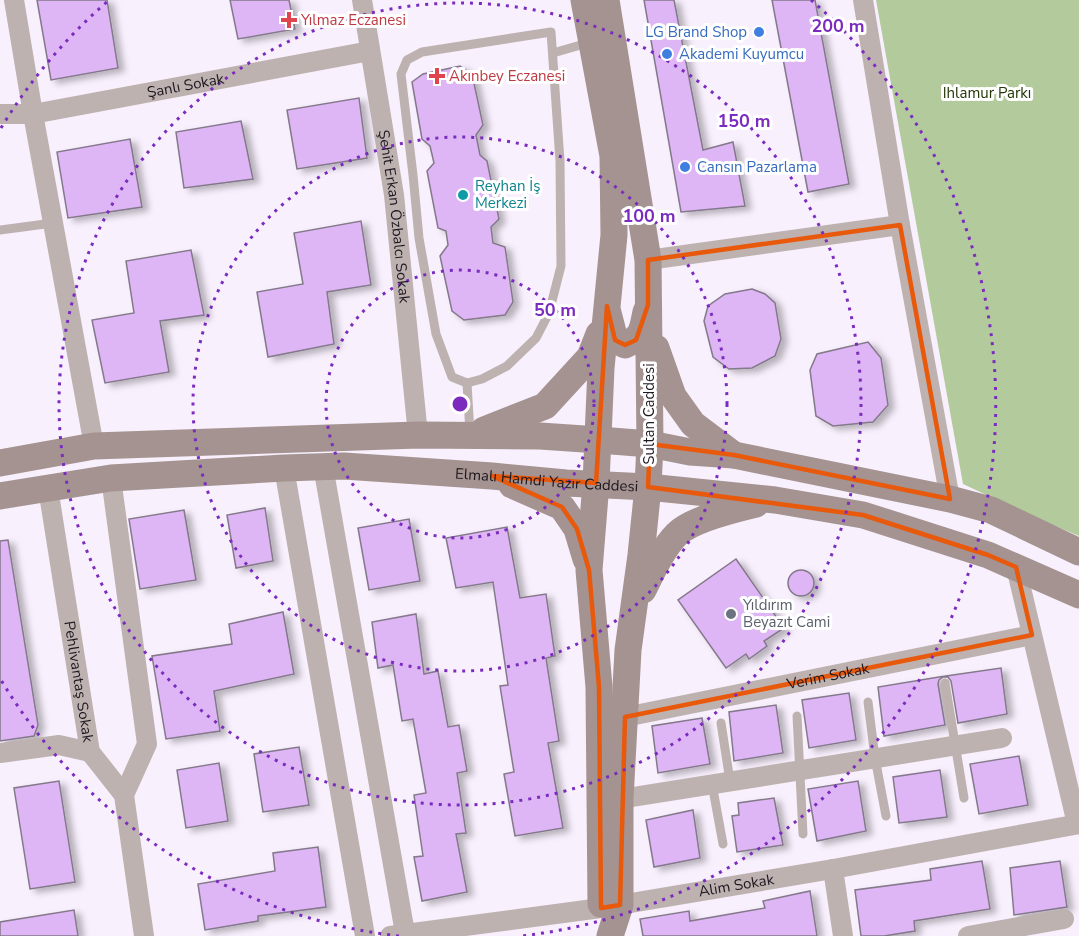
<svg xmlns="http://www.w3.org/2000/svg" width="1079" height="936" font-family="'Nunito Sans',sans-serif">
<defs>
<filter id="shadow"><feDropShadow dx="6" dy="3.5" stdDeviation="3" flood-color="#0004"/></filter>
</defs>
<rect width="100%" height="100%" fill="#f8f0fd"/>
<polygon fill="#b2ca9c" points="876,0 1079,0 1079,536 1027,514 963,484"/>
<g fill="#deb6f5" stroke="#84788b" stroke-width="1.5" filter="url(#shadow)">
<polygon points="37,0 107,0 118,68 51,80"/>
<polygon points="230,0 289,0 295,29 238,39"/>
<polygon points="644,0 674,0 703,150 733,142 745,206 681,212"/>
<polygon points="772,0 815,0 849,184 808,192"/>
<polygon points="460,66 472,74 483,125 476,135 480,155 487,161 499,219 491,227 493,243 505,247 513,302 505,315 464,320 452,311 440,256 448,245 446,231 438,228 427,171 434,163 430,146 422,139 412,82 423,74"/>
<polygon points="359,98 367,158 297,169 287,110"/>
<polygon points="241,121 253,179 184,188 176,132"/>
<polygon points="130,139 142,207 68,218 57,152"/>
<polygon points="361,221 371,285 327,292 334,344 268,357 257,292 303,284 294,233"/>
<polygon points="191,250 204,315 160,321 169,372 105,383 92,320 134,313 126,261"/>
<polygon points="752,289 765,294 775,303 781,339 775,356 752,368 729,369 713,357 704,321 708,306 725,294"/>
<polygon points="868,342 881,358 888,405 873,422 833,426 816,416 810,370 817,354"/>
<polygon points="265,508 273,561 236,568 227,515"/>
<polygon points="184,510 196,580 140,589 129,519"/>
<polygon points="409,519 420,581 369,590 358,528"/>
<polygon points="507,527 520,598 546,594 555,656 546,658 559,741 548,743 563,828 515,836 504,774 514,772 500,686 508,685 493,582 456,588 446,538"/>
<polygon points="8,540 38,725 34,736 0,741 0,541"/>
<polygon points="736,559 784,628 764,641 767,646 749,659 746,654 726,668 678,600"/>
<circle cx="801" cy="583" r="13"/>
<polygon points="283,612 294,674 214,691 220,731 166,739 152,656 232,644 229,624"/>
<polygon points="416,614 424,674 438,671 448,727 459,725 467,771 457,773 466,833 456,834 467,892 422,901 414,857 423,856 414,795 426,793 413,719 402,721 393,665 378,668 372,622"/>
<polygon points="1001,668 1007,714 958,723 951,681 948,677 943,677 939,680 938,684 945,725 884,736 878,687 939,677"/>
<polygon points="849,693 856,740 809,748 802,700"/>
<polygon points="776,705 783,753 734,761 729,712"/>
<polygon points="702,718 710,764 658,773 652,726"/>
<polygon points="299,747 309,805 263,812 254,754"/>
<polygon points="1019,756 1028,805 979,814 970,764"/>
<polygon points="219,763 228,821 186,828 177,770"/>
<polygon points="940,770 947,817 899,823 893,777"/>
<polygon points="59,781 75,882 30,889 14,788"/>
<polygon points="858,781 866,831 817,841 808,789"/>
<polygon points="774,798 783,845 737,852 732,816 739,815 738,803"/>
<polygon points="693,810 700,858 654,867 646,820"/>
<polygon points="318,847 326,907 258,916 258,921 205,930 198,884 275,871 273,853"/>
<polygon points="982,861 990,909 914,921 915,931 884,936 861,936 855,890 931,880 930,869"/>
<polygon points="1060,861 1067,907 1014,915 1010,868"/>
<polygon points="810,891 817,936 643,936 640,919 689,911 690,921 765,908 763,901"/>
<polygon points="74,910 78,936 0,936 0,922"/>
</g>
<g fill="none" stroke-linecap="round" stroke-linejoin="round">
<g stroke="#beb2b0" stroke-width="9">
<polygon points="551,32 560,161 561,266 549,313 536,338 507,366 482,379 467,383 452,377 436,334 419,238 413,175 401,74 407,60 422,52"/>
<polyline points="553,53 591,42"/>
<polyline points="0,230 53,223"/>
<polyline points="467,383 470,433"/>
<polyline points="945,683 964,798"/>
<polyline points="868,702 875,758 886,816"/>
<polyline points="797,716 803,834"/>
<polyline points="721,723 730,781"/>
<polyline points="712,784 723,844"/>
</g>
<g stroke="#beb2b0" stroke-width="20">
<polyline points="14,0 33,114 94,446"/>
<path id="s1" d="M362,0l32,195 24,240"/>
<polyline points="863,0 900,225 950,499"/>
<path id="s2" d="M0,114h33l337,-63"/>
<polyline points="648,260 900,225"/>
<polyline points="323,466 405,933"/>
<polyline points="284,468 365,936"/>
<polyline points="111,478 147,744 124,795"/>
<path id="s3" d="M48,488l42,264 34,43 20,141"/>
<polyline points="1016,567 1077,824"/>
<path id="s4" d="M625,717l407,-82"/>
<polyline points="0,753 59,745 90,752"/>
<polyline points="620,799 1002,738"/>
<polyline points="833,869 843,936"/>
<path id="s5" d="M390,936l211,-28 232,-39 246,-45"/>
<polyline points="968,936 1064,919"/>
</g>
<g stroke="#a49390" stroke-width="27">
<polyline points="584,0 613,156 614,235 601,368 596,483 589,570 599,687 601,904"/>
<polyline points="606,0 648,260 650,444 648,487 641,555 628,650 620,799 620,905 610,936"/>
<path d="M608,313l7,27 10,5c18,-8 17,-15 21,-33"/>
<polyline points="656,348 673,396 693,424 734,455"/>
<polyline points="484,430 545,406 590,357 599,334"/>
<polyline points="0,463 94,446 418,435 540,436 599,440 650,444 690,452 734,455 950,499 991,510 1079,552"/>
<polyline points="512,485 562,507 577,529 586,559"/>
<path id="s6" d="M0,496l111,-18 173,-10 60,-2 148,10 74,7 82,4 127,13 88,15 125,40 91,40"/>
<path d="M643,590c9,-18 20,-42 34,-56 15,-15 58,-25 79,-30"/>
</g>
</g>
<path fill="none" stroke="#e8590c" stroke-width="4.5" stroke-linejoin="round" d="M900,225l50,274 -216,-44 -84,-11 -2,43 215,28 125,40 28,12 16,68 -407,82 -5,188 -19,3 -2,-221 -10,-117 -12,-41 -15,-22 -70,-31 104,7 11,-177 8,34 10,5 11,-5 12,-35v-45z"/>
<g fill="none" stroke="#7b2cbf" stroke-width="3" stroke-dasharray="3 6">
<circle cx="460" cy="404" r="134"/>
<circle cx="460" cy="404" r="267"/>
<circle cx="460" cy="404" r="401"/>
<path d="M399 936A535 535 0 0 1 1 680M1 128A535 535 0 0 1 109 0M811 0A535 535 0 0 1 521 936"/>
</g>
<g fill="#e0444e" stroke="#fff" stroke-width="2">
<path d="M286 11h6v6h6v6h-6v6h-6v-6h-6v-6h6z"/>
<path d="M434 67h6v6h6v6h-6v6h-6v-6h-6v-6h6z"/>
</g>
<g fill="#3f7fe0" stroke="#fff" stroke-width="2">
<circle cx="759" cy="32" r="6"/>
<circle cx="667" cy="54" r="6"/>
<circle cx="685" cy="167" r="6"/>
</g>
<circle fill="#0f9aa8" stroke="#fff" stroke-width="2" cx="463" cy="195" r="6"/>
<circle fill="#6b7280" stroke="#fff" stroke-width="2" cx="731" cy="614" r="6"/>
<g text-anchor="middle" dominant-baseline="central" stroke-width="6" stroke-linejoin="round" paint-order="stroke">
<g font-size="15" fill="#be3a42" stroke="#fff" text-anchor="start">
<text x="301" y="20">Yılmaz Eczanesi</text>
<text x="449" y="76">Akınbey Eczanesi</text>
</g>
<g font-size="15" fill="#366cbe" stroke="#fff" text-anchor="start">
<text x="747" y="32" text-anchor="end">LG Brand Shop</text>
<text x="679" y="54">Akademi Kuyumcu</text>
<text x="697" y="167">Cansın Pazarlama</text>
</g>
<g font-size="15" fill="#1d1820" stroke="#fff">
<text stroke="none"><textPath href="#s2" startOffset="188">Şanlı Sokak</textPath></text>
<text stroke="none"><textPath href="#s1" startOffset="219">Şehit Erkan Özbalcı Sokak</textPath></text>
<text transform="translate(649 414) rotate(-90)">Sultan Caddesi</text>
<text stroke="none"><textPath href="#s6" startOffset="549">Elmalı Hamdi Yazır Caddesi</textPath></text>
<text stroke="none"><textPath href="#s4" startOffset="207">Verim Sokak</textPath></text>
<text stroke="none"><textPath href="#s3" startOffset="196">Pehlivantaş Sokak</textPath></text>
<text stroke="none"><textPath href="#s5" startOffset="350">Alim Sokak</textPath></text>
</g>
<g font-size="15" fill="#243808" stroke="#fff">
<text x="987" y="93">Ihlamur Parkı</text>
</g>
<g font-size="15" fill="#0d838f" stroke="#fff" text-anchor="start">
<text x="475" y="186">Reyhan İş<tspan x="475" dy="17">Merkezi</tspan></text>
</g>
<g font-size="15" fill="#5b616d" stroke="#fff" text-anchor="start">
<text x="743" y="605">Yıldırım<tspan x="743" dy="17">Beyazıt Cami</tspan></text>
</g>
</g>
<circle cx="460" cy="404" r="9" fill="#7b2cbf" stroke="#fff" stroke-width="3"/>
<g font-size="18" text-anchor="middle" font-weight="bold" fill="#7b2cbf" stroke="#fff" stroke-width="6" stroke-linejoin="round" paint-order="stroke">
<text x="838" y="32">200 m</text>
<text x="744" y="127">150 m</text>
<text x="649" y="222">100 m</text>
<text x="555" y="316">50 m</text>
</g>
</svg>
